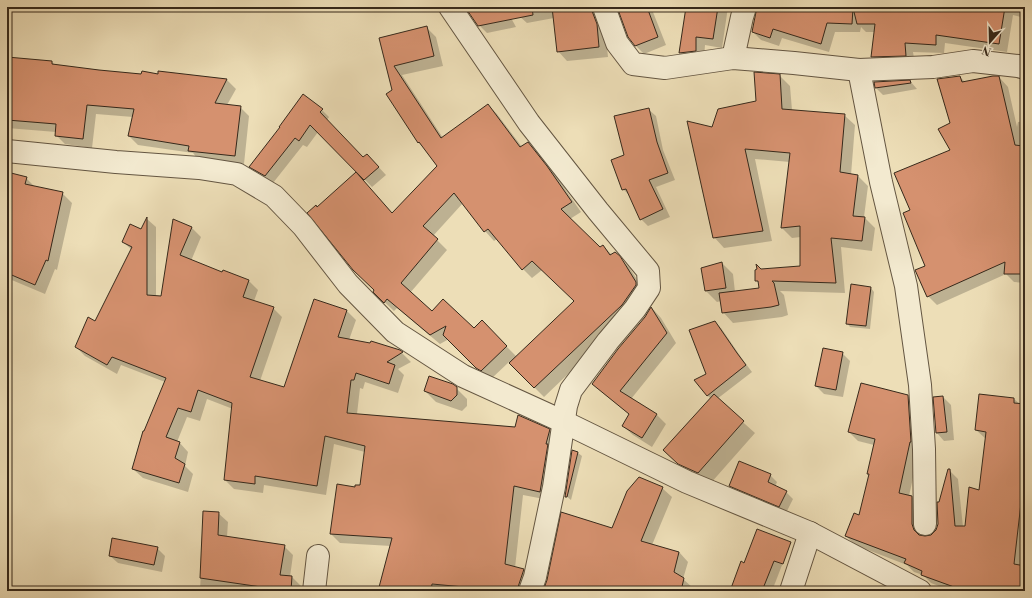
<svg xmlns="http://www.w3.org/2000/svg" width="1032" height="598" font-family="'Libre Bodoni',serif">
<rect width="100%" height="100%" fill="#eddeb7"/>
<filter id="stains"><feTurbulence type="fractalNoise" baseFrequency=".005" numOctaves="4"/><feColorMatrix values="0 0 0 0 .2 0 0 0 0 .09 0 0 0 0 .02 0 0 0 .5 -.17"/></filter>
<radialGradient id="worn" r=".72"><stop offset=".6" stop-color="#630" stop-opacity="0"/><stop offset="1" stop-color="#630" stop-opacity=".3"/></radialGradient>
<g fill="#0003" fill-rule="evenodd">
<polygon points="466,7 505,7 516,27 487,33 479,25"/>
<polygon points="516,7 603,7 608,57 567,61 558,51 554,18 527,23 517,14"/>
<polygon points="618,7 651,7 666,45 644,54 635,45"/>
<polygon points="654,7 728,7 722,48 705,45 704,59 689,61 680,53 686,12"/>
<polygon points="758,7 1025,7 1025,18 1013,15 1007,52 945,43 944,53 913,52 915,64 881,65 873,57 875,32 866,32 861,27 860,32 835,32 829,52 782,38 779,46 761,40 753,32"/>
<path d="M426,27l10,10 7,29 -41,9 41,63 45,-33 9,9 25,33 6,-4 9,9 19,24 25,36 -11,7 30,30 3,-3 9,9 7,2 10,10 16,25 -14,22 -87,83 -35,-35 -18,17 -4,-1 -38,-39 -9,5 -43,-36 -3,3 -20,-19 1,-2 -57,-82 47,-25 28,31 45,-48 -10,-14 -10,-10 -25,-51 -12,-52zM463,203l22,28 9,10 3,-2 26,30 9,9 10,-8 33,31 -58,56 -35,-35 -8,8 -42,-18 -22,-19 37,-43 -14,-14z"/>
<polygon points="7,57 52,62 56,66 142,75 158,75 159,72 227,80 236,89 227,105 240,107 249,116 244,164 198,159 193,153 138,145 129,136 133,117 96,114 92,148 65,144 56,135 56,132 7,128"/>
<polygon points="779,75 790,86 792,110 844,115 855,125 851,175 857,175 868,186 864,217 875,228 872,251 841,247 845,293 780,291 784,295 788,315 782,317 733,323 723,312 721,301 717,302 705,290 722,263 733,274 735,292 760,289 760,284 756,280 761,270 801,266 801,237 792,238 782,228 790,162 755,159 772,241 724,248 714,237 712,128 757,101"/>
<polygon points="960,77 966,83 999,77 1008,87 1017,127 1018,122 1025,121 1025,283 1014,282 1006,274 937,305 928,296 926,266 911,211 951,150 951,123"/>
<polygon points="910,81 917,89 883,95 876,88"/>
<polygon points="648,109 656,116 663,150 675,180 656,187 670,217 648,226 641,219 630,196 623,189 625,156"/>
<polygon points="322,110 329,117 327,120 363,158 374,162 386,175 372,187 318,132 307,147 303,145 273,183 257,174 250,166"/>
<polygon points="7,173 26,178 36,188 62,193 72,203 57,270 55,269 45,294 7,278"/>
<polygon points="147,219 156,227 156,297 161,298 174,221 192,228 201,237 191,261 222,274 223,271 249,281 258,290 254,301 273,308 282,317 260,381 285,389 315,300 347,311 356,320 349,340 400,351 411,362 398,369 404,375 398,393 365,382 363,389 360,388 357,414 549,430 558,439 549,500 523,495 515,568 523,570 533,579 529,591 379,591 391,546 340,543 331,534 338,485 356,488 361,486 365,452 334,444 326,495 264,485 263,493 234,489 225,480 233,409 207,399 200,421 187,417 177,442 179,442 188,452 185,466 193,474 188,492 143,478 133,469 165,382 121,365 117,374 85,356 76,347 96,322 132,250 123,242 142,230"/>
<polygon points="871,288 874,292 870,329 850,327 847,323"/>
<polygon points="652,308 661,318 676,343 631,399 657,415 666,424 652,447 633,435 623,426 630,415 603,393 593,383 645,318"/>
<polygon points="715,322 721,328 743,360 752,372 717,399 755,433 710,484 691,475 676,462 711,399 707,395 708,374"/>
<polygon points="842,353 850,361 843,397 824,394 816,386"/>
<polygon points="456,388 467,399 467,406 462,411 436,402 425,391"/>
<polygon points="980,395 1014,399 1020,404 1025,405 1025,552 1023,567 1025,568 1025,591 952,591 931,583 923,575 914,572 907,565 855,545 846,536 860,516 870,475 869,474 874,445 858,441 849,432 908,396 916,404 919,451 909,496 912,497 921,505 922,537 932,536 937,530 938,524 940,503 949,470 958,479 963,527 966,527 980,491 986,439 976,430"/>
<polygon points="943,397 951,405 954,440 944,441 937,433"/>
<polygon points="578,453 582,456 571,500 566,496"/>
<polygon points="770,475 777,482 775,487 786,492 793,499 786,513 737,493 730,486"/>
<polygon points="662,488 672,497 652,545 679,552 688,562 683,579 693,588 692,591 544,591 612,530"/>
<polygon points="204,512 218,513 228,522 227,537 284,546 293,555 290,577 292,577 301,586 301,591 200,591"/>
<polygon points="781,540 789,547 772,591 731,591 745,564"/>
<polygon points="157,548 165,556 162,572 118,563 110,556"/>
<polygon points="335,587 362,591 334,591"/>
</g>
<g fill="#d5916f" stroke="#36291b">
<polygon points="465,7 532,7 533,15 478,26"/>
<polygon points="552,7 592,7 592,11 597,24 599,47 557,52"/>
<polygon points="617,7 647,7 658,37 635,46 628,37"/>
<polygon points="686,7 718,7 713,39 696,37 696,51 679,53"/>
<polygon points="757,7 1005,7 999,44 936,35 936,45 905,43 906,56 871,57 875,24 857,24 853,8 852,24 827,23 821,44 773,29 770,38 752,32"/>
<polygon points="427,26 434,56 394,66 441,138 488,104 520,147 528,142 547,166 572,202 561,209 600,247 603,245 610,255 615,252 620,256 636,282 636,285 622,305 534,388 509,363 574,301 532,261 522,270 488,229 484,232 454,193 423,226 438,239 401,283 432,311 443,299 474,328 482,320 507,346 481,371 476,368 443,335 446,326 430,335 387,299 384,303 373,292 374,290 353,270 307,213 316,205 317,207 356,172 392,213 437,166 419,142 418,143 386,94 392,90 379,38"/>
<polygon points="7,57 52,61 52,64 99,70 141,74 142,71 158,74 158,71 227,79 215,103 241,106 235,156 188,151 189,146 128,136 134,109 87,105 83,139 55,136 56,124 7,120"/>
<polygon points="754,72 780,74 782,109 845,114 840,172 858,175 853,216 865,217 862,241 831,238 836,283 772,281 774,283 779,305 771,307 722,313 719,293 759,288 758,281 755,281 755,270 757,269 756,264 761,269 800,266 800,226 781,228 790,153 745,149 763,231 713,238 687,121 712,127 718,109 756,101"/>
<polygon points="960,76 962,82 993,76 999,76 1015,145 1023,146 1021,167 1025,168 1025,274 1004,274 1005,262 927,297 915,270 925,266 903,213 910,210 894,173 950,150 938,129 950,123 937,79"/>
<polygon points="910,80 911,83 875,88 874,82"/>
<polygon points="303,94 323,109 320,112 363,157 367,154 379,167 364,180 310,125 299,141 295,138 265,176 249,167 280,127 279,127"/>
<polygon points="649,108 657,142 668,173 649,180 663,209 640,220 626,189 622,190 611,160 624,155 614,116"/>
<polygon points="7,172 27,177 25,184 63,192 48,261 46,260 35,285 7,273"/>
<polygon points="147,217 147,295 161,296 173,219 192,227 180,255 222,272 223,270 249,280 243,297 274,307 250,377 284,387 314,299 347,310 338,337 370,343 371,341 400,350 403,352 387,362 395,365 389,384 356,373 354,380 351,380 347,413 515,427 518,415 550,429 546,444 548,444 540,492 514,486 505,564 524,569 518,587 518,591 507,591 432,584 431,591 378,591 392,538 330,534 337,484 355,487 355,485 360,485 365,446 325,436 317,486 255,476 255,484 224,480 232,403 198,390 191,412 178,408 166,437 180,442 175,458 185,464 179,483 132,469 143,431 144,431 166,378 112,357 107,365 75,347 88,317 95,321 132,247 122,242 130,224 141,229"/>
<polygon points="722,262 726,288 705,291 701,268"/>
<polygon points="851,284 871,287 866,326 846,324"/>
<polygon points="651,307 667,333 620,391 657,414 642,438 622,426 629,414 592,384 618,349 645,317"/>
<polygon points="715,321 737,353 746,365 707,396 694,380 706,374 689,330"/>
<polygon points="823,348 843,352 836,390 815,386"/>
<polygon points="429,376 453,384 457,387 457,395 451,401 424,391"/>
<polygon points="861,383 908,395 911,442 910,442 899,493 912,496 912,524 914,530 919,535 925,536 931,535 936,530 938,524 937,502 939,502 948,469 950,469 955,526 965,526 969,487 979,490 986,432 975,430 979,394 1014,398 1014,403 1025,404 1025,468 1014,564 1025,566 1025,591 965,591 921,575 922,571 904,563 906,559 845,536 854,513 859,515 869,474 867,474 875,439 848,432"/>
<polygon points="714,394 744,421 698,473 678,464 663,450"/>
<polygon points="943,396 947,432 936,433 933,397"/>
<polygon points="572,450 578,452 567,497 565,497"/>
<polygon points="739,461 771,474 768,482 787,491 779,507 729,486"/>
<polygon points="639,477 663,487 641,541 679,552 674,572 684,578 681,591 543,591 547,580 561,512 612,528 627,491"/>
<polygon points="203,511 219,512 218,535 285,545 280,575 292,576 291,591 267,591 268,588 200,578"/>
<polygon points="757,529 791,542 783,564 774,561 762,591 730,591 741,561 744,563"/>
<polygon points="112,538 158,547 154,565 109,556"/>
</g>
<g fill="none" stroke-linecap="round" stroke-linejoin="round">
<defs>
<g id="minor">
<polyline points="450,7 529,123 598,211 648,271 649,288 635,309 608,341 571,390 566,406 554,487 535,577 530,591"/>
<polyline points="604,7 617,43 633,64 665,68 733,58 794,63 859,70 933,67 973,61 1018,66 1025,68"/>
<polyline points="733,58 742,17 745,7"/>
<polyline points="859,70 881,182 906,286 920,385 924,449 925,524"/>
<polyline points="7,151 116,162 199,168 237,174 274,196 303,226 348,284 395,332 463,376 564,422 687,482 810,533 920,591"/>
<polyline points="314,591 318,556"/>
<polyline points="791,591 810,533"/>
</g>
</defs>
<use href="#minor" stroke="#645642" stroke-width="24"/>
<use href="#minor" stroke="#f3ead0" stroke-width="22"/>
</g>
<rect width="1032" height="598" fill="none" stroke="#eddeb7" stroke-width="24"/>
<rect x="8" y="8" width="1016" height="582" fill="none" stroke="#36291b" stroke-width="2"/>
<rect x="12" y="12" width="1008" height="574" fill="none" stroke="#36291b"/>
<g transform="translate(990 42) rotate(200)" stroke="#f3ead0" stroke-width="3" paint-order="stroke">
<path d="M0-3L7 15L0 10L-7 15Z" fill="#36291b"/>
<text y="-6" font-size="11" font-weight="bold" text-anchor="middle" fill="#36291b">N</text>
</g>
<rect width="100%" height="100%" filter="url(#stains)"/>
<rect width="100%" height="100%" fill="url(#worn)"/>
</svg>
